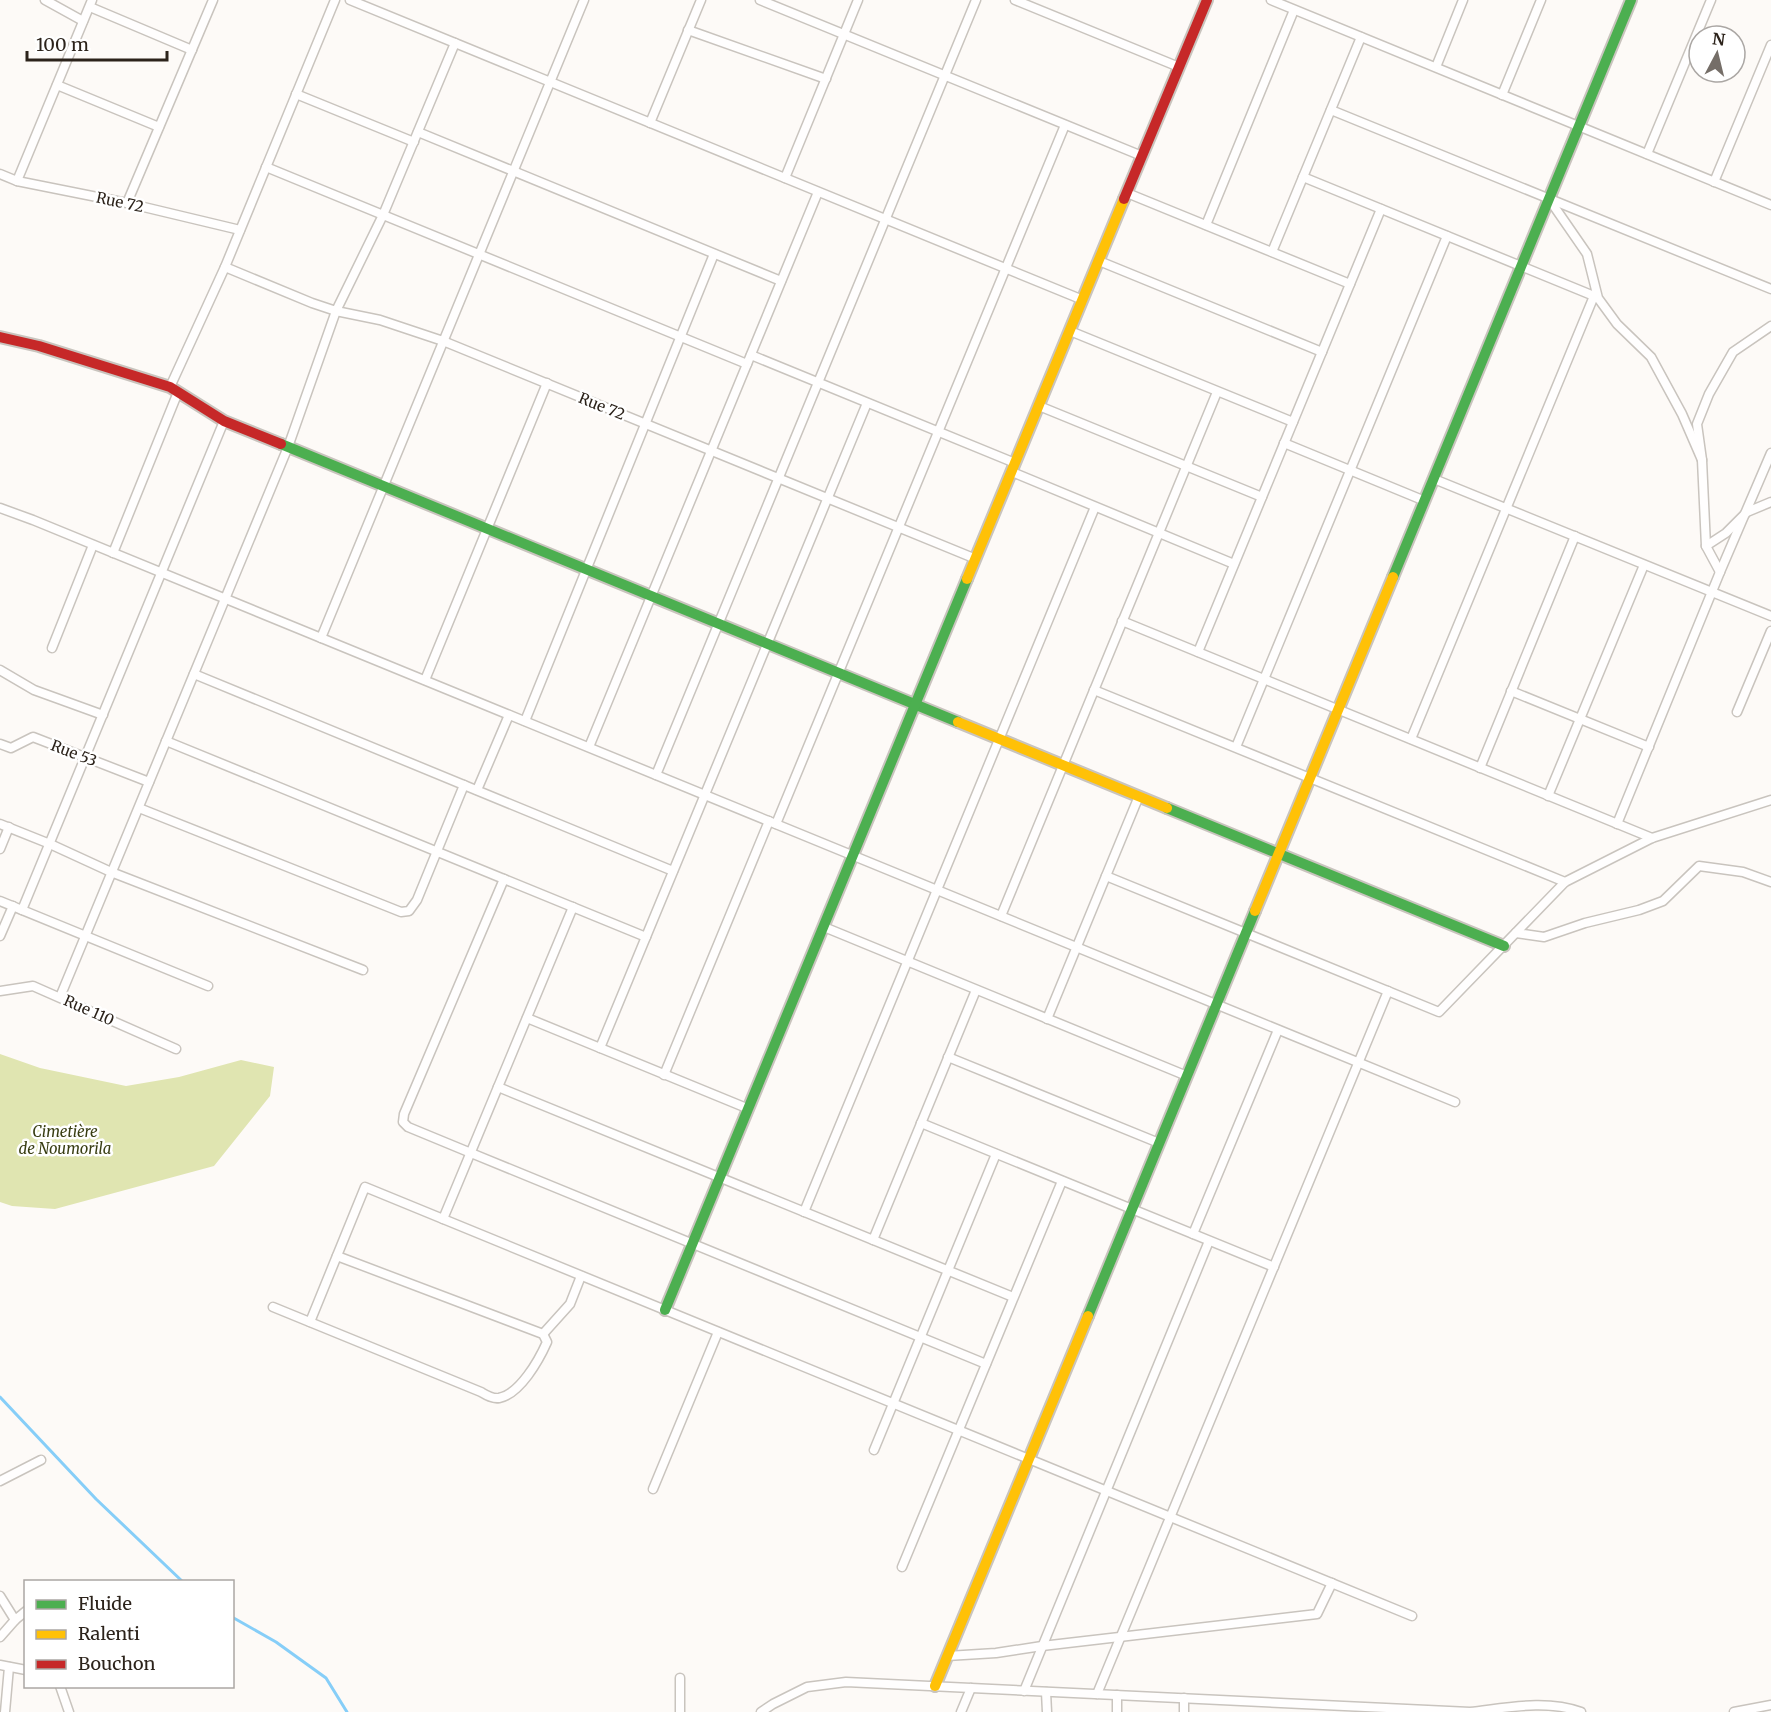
<svg xmlns="http://www.w3.org/2000/svg" width="1771" height="1712" font-family="Merriweather,serif">
<rect width="100%" height="100%" fill="#fdfaf7"/>
<polygon fill="#e0e5b1" points="0,1054 40,1068 126,1086 179,1077 241,1060 274,1067 270,1096 214,1166 55,1209 12,1206 0,1202"/>
<g fill="none" stroke-linecap="round" stroke-linejoin="round">
<g stroke="#86cef8" stroke-width="3">
<polyline points="0,1397 96,1499 183,1582"/>
<polyline points="232,1617 276,1642 326,1678 347,1712"/>
</g>
<defs>
<g id="street">
<polyline points="45,0 83,21"/>
<polyline points="350,0 1083,300"/>
<polyline points="760,0 1142,156"/>
<polyline points="1015,0 1179,67"/>
<polyline points="1271,0 1771,205"/>
<polyline points="90,7 192,50"/>
<polyline points="688,30 826,79"/>
<polyline points="1436,67 1463,0"/>
<polyline points="57,85 159,127"/>
<polyline points="296,94 414,142"/>
<polyline points="1502,95 1541,0"/>
<polyline points="1331,110 1771,289"/>
<polyline points="650,123 701,0"/>
<polyline points="418,132 781,281"/>
<polyline points="1647,154 1711,0"/>
<polyline points="266,167 747,364"/>
<polyline points="0,174 17,181 127,203 240,230"/>
<polyline points="1303,177 1594,296 1411,739"/>
<polyline points="785,178 858,0"/>
<polyline points="17,181 92,0"/>
<polyline points="1714,182 1771,45"/>
<polyline points="1127,193 1350,284"/>
<polyline points="1549,199 1587,254 1598,298 1617,324 1651,357 1682,414 1702,460"/>
<polyline points="127,203 213,0"/>
<polyline points="1206,225 1294,10"/>
<polyline points="1272,252 1361,37"/>
<polyline points="1099,261 1322,352"/>
<polyline points="225,267 312,303 336,311 380,320 443,341 976,559"/>
<polyline points="1070,331 1293,422"/>
<polyline points="751,355 1015,463"/>
<polyline points="170,387 225,267 335,0"/>
<polyline points="1039,406 1262,497"/>
<polyline points="1284,443 1425,501"/>
<polyline points="1012,472 1234,564"/>
<polyline points="1434,479 1771,616"/>
<polyline points="0,508 33,520 1455,1102"/>
<polyline points="1706,546 1726,533 1747,512 1771,502"/>
<polyline points="113,553 178,392"/>
<polyline points="1720,572 1706,546 1702,460 1697,424 1709,394 1733,352 1771,326"/>
<polyline points="1122,621 1652,838"/>
<polyline points="321,638 584,0"/>
<polyline points="52,648 93,545"/>
<polyline points="1198,652 1381,209"/>
<polyline points="0,670 34,690 103,715"/>
<polyline points="194,674 673,871"/>
<polyline points="425,680 547,383"/>
<polyline points="1094,690 1565,882"/>
<polyline points="1511,691 1649,747"/>
<polyline points="1737,712 1771,631"/>
<polyline points="525,721 714,254"/>
<polyline points="166,741 646,937"/>
<polyline points="0,744 11,748 33,737 149,782"/>
<polyline points="589,747 818,192"/>
<polyline points="1236,747 1447,236"/>
<polyline points="1480,768 1575,536"/>
<polyline points="656,775 976,0"/>
<polyline points="477,790 509,715"/>
<polyline points="1548,796 1644,565"/>
<polyline points="139,808 401,912 409,911 417,900 464,785"/>
<polyline points="0,824 50,844 111,872 363,970"/>
<polyline points="776,824 1065,125"/>
<polyline points="1617,824 1720,572 1771,453"/>
<polyline points="0,849 9,827"/>
<polyline points="1106,876 1439,1012 1565,882 1652,838 1771,800"/>
<polyline points="504,879 404,1114 403,1122 408,1127 471,1153 986,1364"/>
<polyline points="0,901 208,986"/>
<polyline points="22,910 224,421"/>
<polyline points="1001,916 1217,392"/>
<polyline points="824,927 1187,1076"/>
<polyline points="1516,933 1544,937 1585,923 1639,910 1663,901 1699,866 1743,872 1771,882"/>
<polyline points="0,936 13,906"/>
<polyline points="0,991 33,986 176,1049"/>
<polyline points="60,997 288,447 336,311 383,215 455,43"/>
<polyline points="527,1018 749,1109"/>
<polyline points="1047,1019 1139,796"/>
<polyline points="600,1048 867,403"/>
<polyline points="948,1057 1159,1143"/>
<polyline points="664,1075 769,821"/>
<polyline points="498,1087 1013,1297"/>
<polyline points="921,1123 1274,1267"/>
<polyline points="804,1212 1095,507"/>
<polyline points="443,1219 573,907"/>
<polyline points="1193,1234 1278,1030"/>
<polyline points="873,1240 976,990"/>
<path d="M273,1307l208,85c5,3 11,7 18,6 21,-4 40,-38 48,-56l-4,-8 -206,-78"/>
<polyline points="310,1322 365,1187 1412,1616"/>
<polyline points="543,1334 570,1304 581,1276"/>
<polyline points="874,1450 996,1154"/>
<polyline points="0,1481 41,1460"/>
<polyline points="653,1489 718,1332"/>
<polyline points="902,1567 1062,1181"/>
<polyline points="0,1596 15,1620"/>
<polyline points="0,1637 15,1620 26,1611"/>
<polyline points="947,1656 996,1653 1042,1646 1317,1614 1332,1583"/>
<polyline points="0,1665 26,1670"/>
<polyline points="680,1678 680,1712"/>
<polyline points="60,1686 69,1712"/>
<polyline points="1024,1691 1209,1241"/>
<polyline points="1046,1692 1047,1712"/>
<polyline points="1097,1694 1388,991"/>
<polyline points="1117,1695 1117,1712"/>
<polyline points="1184,1698 1184,1712"/>
<polyline points="5,1712 9,1667"/>
<path d="M761,1712l12,-8 34,-17 39,-5 624,30c36,-4 76,-13 111,0"/>
<polyline points="961,1712 971,1688"/>
<polyline points="1734,1712 1771,1705"/>
</g>
<g id="fast">
<polyline points="281,444 958,722"/>
<polyline points="1393,577 1631,0"/>
<polyline points="1167,808 1504,946"/>
<polyline points="665,1310 967,579"/>
<polyline points="1088,1316 1255,911"/>
</g>
<g id="slow">
<polyline points="967,579 1124,199"/>
<polyline points="958,722 1167,808"/>
<polyline points="1255,911 1393,577"/>
<polyline points="935,1686 1088,1316"/>
</g>
<g id="jam">
<polyline points="1124,199 1207,0"/>
<polyline points="0,337 39,346 170,387 224,421 281,444"/>
</g>
</defs>
<use href="#street" stroke="#c9c4be" stroke-width="11"/>
<use href="#fast" stroke="#c9c4be" stroke-width="14"/>
<use href="#slow" stroke="#c9c4be" stroke-width="14"/>
<use href="#jam" stroke="#c9c4be" stroke-width="14"/>
<use href="#street" stroke="#fffefe" stroke-width="8"/>
<use href="#fast" stroke="#4caf50" stroke-width="10"/>
<use href="#slow" stroke="#ffc107" stroke-width="10"/>
<use href="#jam" stroke="#c62828" stroke-width="10"/>
</g>
<g text-anchor="middle" dominant-baseline="central" stroke-width="5" stroke-linejoin="round" paint-order="stroke">
<g font-size="15" fill="#2c231b" stroke="#fff">
<text transform="translate(120 202) rotate(12)">Rue 72</text>
<text transform="translate(602 406) rotate(22)">Rue 72</text>
<text transform="translate(74 753) rotate(21)">Rue 53</text>
<text transform="translate(89 1010) rotate(24)">Rue 110</text>
</g>
<g font-size="15" font-style="italic" fill="#383d12" stroke="#fff">
<text x="65" y="1131">Cimetière<tspan x="65" dy="17">de Noumorila</tspan></text>
</g>
</g>
<rect x="24" y="1580" width="210" height="108" fill="#ffffff" stroke="#aba7a4" stroke-width="1.5"/>
<rect x="36" y="1600" width="30" height="9" fill="#4caf50" stroke="#aba7a4" stroke-width="1.5"/>
<text x="78" y="1610" font-size="18" fill="#2c231b">Fluide</text>
<rect x="36" y="1630" width="30" height="9" fill="#ffc107" stroke="#aba7a4" stroke-width="1.5"/>
<text x="78" y="1640" font-size="18" fill="#2c231b">Ralenti</text>
<rect x="36" y="1660" width="30" height="9" fill="#c62828" stroke="#aba7a4" stroke-width="1.5"/>
<text x="78" y="1670" font-size="18" fill="#2c231b">Bouchon</text>
<g transform="translate(1717 54) rotate(7)"><circle r="28" fill="#ffffff" stroke="#aba7a4" stroke-width="1.5"/>
<path d="M0-4.5L10 22L0 15L-10 22Z" fill="#756e68"/>
<text y="-9" font-size="16" font-weight="bold" text-anchor="middle" fill="#2c231b">N</text>
</g>
<path d="M27 51v9h140v-9" fill="none" stroke="#2c231b" stroke-width="3"/>
<text x="36" y="51" font-size="18" fill="#2c231b" stroke="#ffffff" stroke-width="4.5" paint-order="stroke">100 m</text>
</svg>
